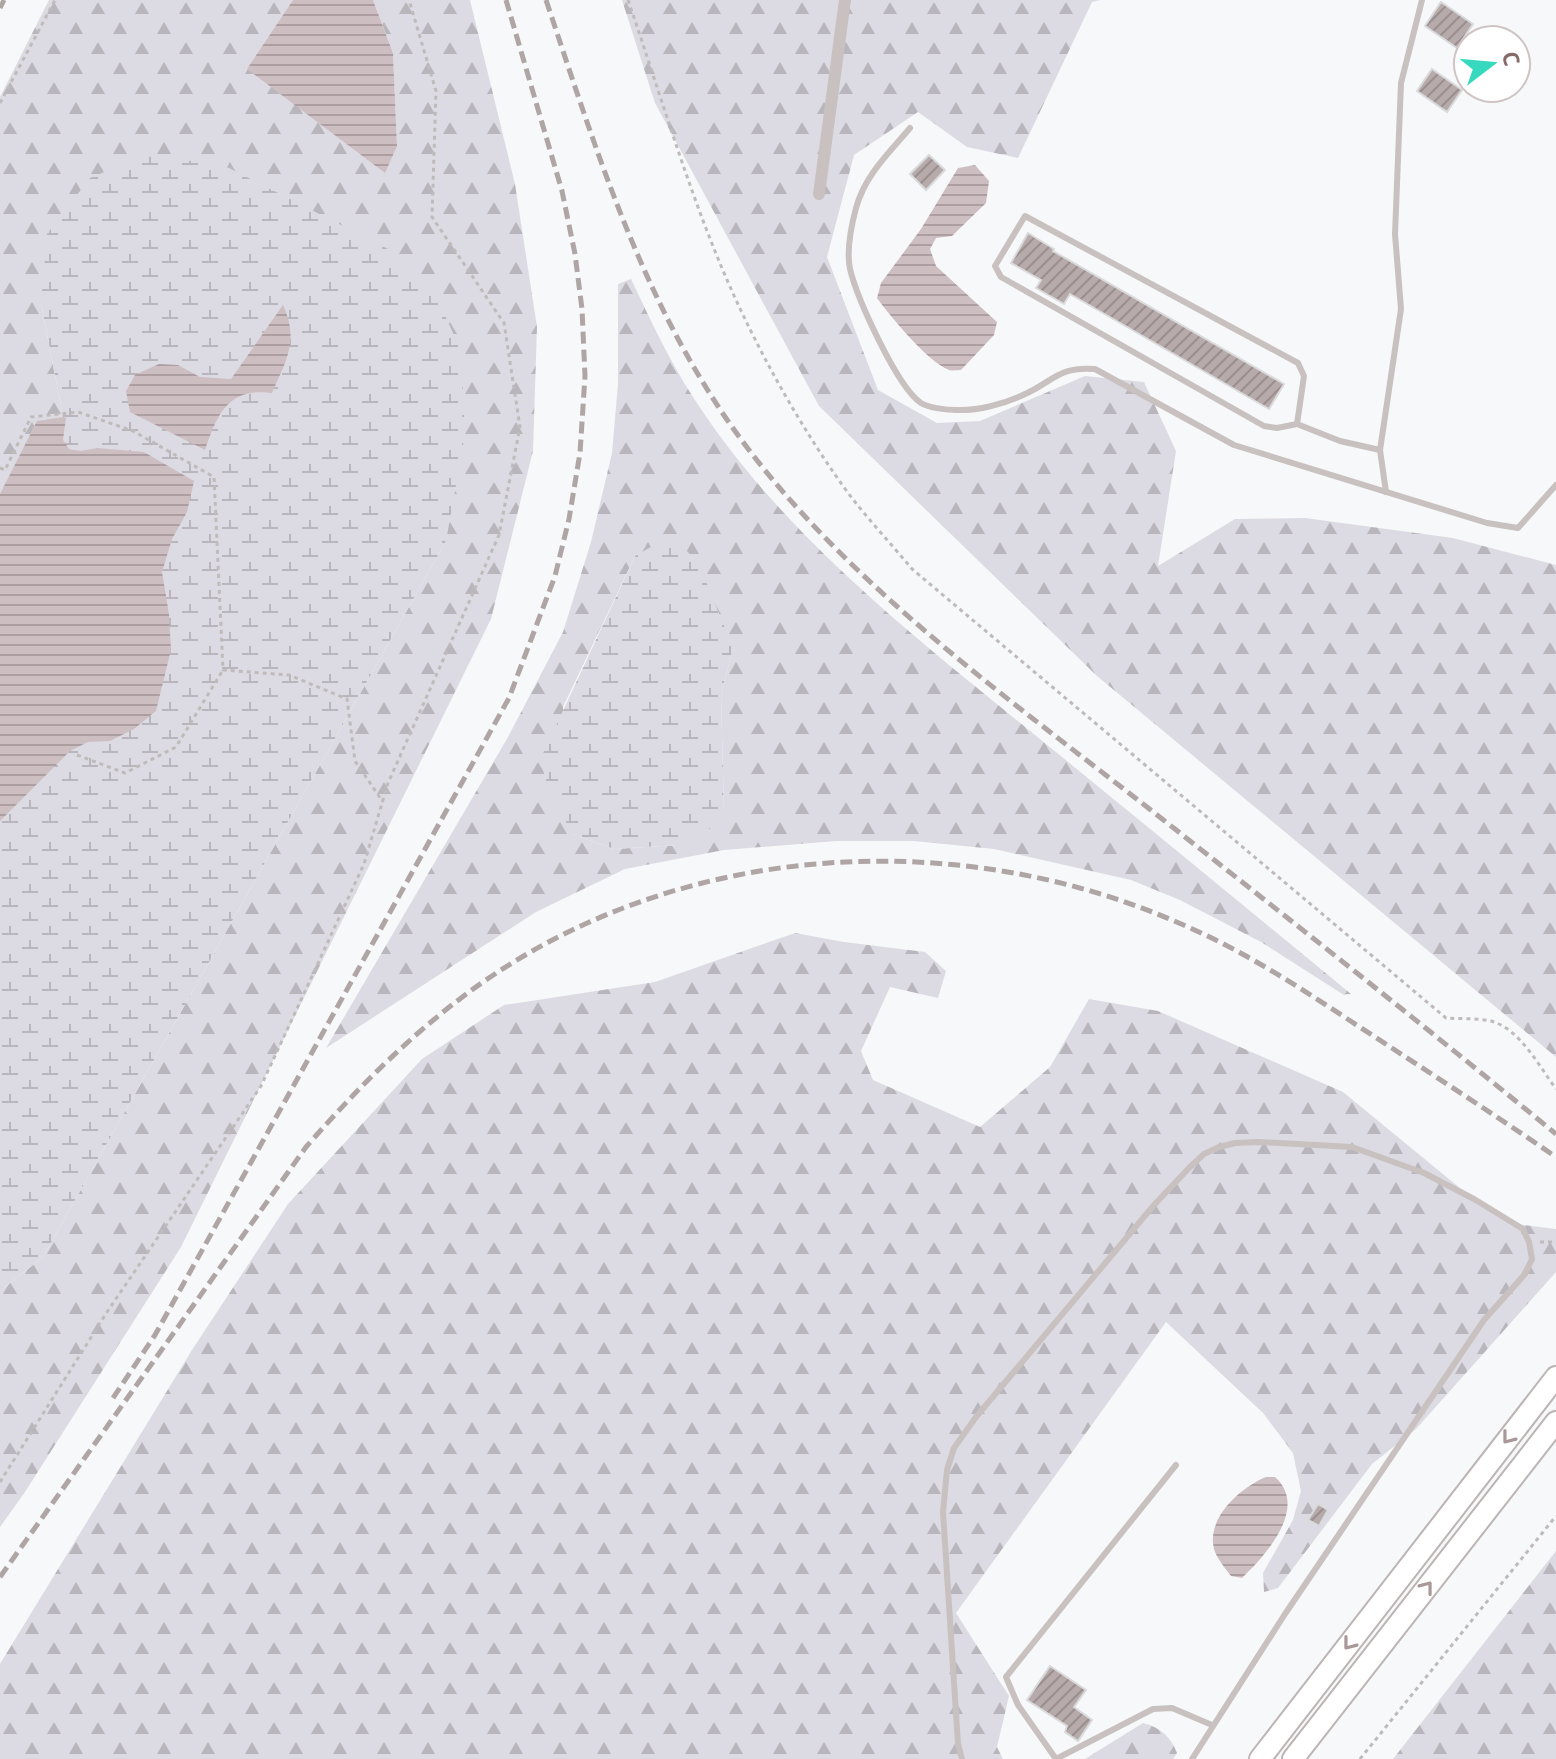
<svg xmlns="http://www.w3.org/2000/svg" width="1556" height="1759" font-family="'Open Sans',sans-serif">
<defs>
<pattern id="forest-firs" width="22" height="20" patternUnits="userSpaceOnUse" patternTransform="scale(2)"><rect width="22" height="20" fill="#dcdbe3"/><path d="M5 1l3.5 6h-7zM16 11l3.5 6h-7z" fill="#b8b6bc"/></pattern>
<pattern id="wetland-marsh" width="20" height="14" patternUnits="userSpaceOnUse" patternTransform="scale(2)"><rect width="20" height="14" fill="#dcdbe3"/><path d="M1 5h8M5 5V1M11 12h8M15 12V8" fill="none" stroke="#b8b6bc"/></pattern>
<pattern id="water-rules" width="6" height="5" patternUnits="userSpaceOnUse" patternTransform="scale(2)"><rect width="6" height="5" fill="#cdbec1"/><path d="M0 2.5h6" fill="none" stroke="#ac9ea1"/></pattern>
<pattern id="building-hatch" width="6" height="6" patternUnits="userSpaceOnUse" patternTransform="scale(2)"><rect width="6" height="6" fill="#b7aaaa"/><path d="M-1 1l2-2M0 6l6-6M5 7l2-2" fill="none" stroke="#9a8e8e"/></pattern>
</defs>
<rect width="100%" height="100%" fill="#f7f8f9"/>
<g fill="url(#forest-firs)" fill-rule="evenodd">
<polygon points="49,0 293,0 248,69 397,146 393,53 373,0 470,0 515,184 537,327 533,451 491,619 181,1247 25,1492 0,1527 0,1291 43,1257 446,541 41,303 63,417 0,494 0,97"/>
<polygon points="622,0 1101,0 1092,2 1018,158 967,147 918,112 854,155 827,257 878,390 937,423 980,421 1085,376 1144,382 1176,451 1158,566 1235,519 1305,518 1453,538 1556,565 1556,1057 1097,676 819,406 655,103"/>
<path d="M631,279c19,40 38,81 62,118 90,140 226,243 353,347 102,83 203,166 305,250l-7,1 -83,-53 -81,-42 -49,-20 -137,-31 -80,-8h-77l-113,9 -99,19 -89,43 -210,136 182,-311 55,-105 28,-90 21,-89 6,-69v-100zM635,556l98,92 -12,46 3,116 -45,35 -65,4 -42,-15 -9,-127z"/>
<polygon points="795,933 844,942 925,952 946,971 938,998 890,987 861,1051 873,1080 980,1127 1050,1067 1089,999 1158,1011 1343,1092 1466,1193 1509,1223 1556,1229 1556,1272 1416,1429 1372,1464 1278,1588 1264,1592 1263,1573 1293,1520 1301,1491 1293,1453 1263,1413 1166,1322 956,1613 1009,1696 997,1747 1003,1759 0,1759 0,1664 192,1350 288,1204 422,1059 504,1005 655,982"/>
<polygon points="1556,1551 1556,1759 1393,1759"/>
<path d="M1143,1723c17,4 28,14 34,30l-4,6h-88z"/>
</g>
<g fill="url(#wetland-marsh)">
<polygon points="142,156 221,164 388,249 436,296 461,350 465,435 446,541 43,1257 0,1291 0,494 37,421 63,417 41,303 47,234 90,178"/>
<polygon points="672,535 699,564 733,648 721,694 724,810 708,831 679,845 614,849 572,834 548,786 540,760 635,556"/>
</g>
<g fill="url(#water-rules)">
<polygon points="293,0 373,0 393,53 397,146 385,173 247,69"/>
<path d="M975,165l14,16 -3,22 -34,33 -16,2 -6,11 6,17 61,56 -3,13 -33,35c-2,0 -10,1 -12,0 -21,-8 -59,-54 -72,-72l4,-15 40,-54 37,-61z"/>
<path d="M283,305c16,35 4,54 -11,88 -44,-6 -55,22 -67,57l-75,-38 -4,-21 9,-16 24,-11 19,1 22,12 31,2z"/>
<polygon points="63,417 66,418 63,440 69,449 81,451 97,448 144,452 194,481 187,512 172,539 162,572 169,614 171,650 156,711 134,729 110,741 88,742 70,751 0,821 0,494 37,421"/>
<path d="M1266,1477h9c34,30 -9,78 -33,101l-11,-2c-6,-8 -14,-17 -17,-27 -8,-31 27,-62 52,-72z"/>
</g>
<g fill="url(#building-hatch)" stroke="#d9dadb" stroke-width="2">
<polygon points="1441,2 1473,24 1457,48 1425,26"/>
<polygon points="1432,69 1462,90 1447,112 1417,91"/>
<polygon points="929,155 945,170 926,190 910,174"/>
<polygon points="1028,233 1054,249 1053,251 1284,384 1269,409 1070,294 1064,304 1036,288 1041,280 1011,263"/>
<polygon points="1318,1504 1328,1510 1319,1526 1308,1520"/>
<polygon points="1050,1666 1086,1690 1074,1707 1092,1720 1078,1741 1065,1732 1067,1726 1027,1700"/>
</g>
<g fill="none" stroke-linecap="round" stroke-linejoin="round">
<defs>
<g id="primary">
<polyline points="1260,1759 1556,1377"/>
<polyline points="1293,1759 1556,1422"/>
</g>
</defs>
<use href="#primary" stroke="#bdb4b4" stroke-width="24"/>
<g stroke="#c0bbbb" stroke-width="3" stroke-dasharray="4 4" stroke-linecap="butt">
<path d="M628,0c37,107 68,219 118,321 26,54 58,109 92,158 22,32 50,61 74,90l534,449c14,1 31,0 45,3 29,8 48,45 65,68"/>
<polyline points="0,103 55,0"/>
<polyline points="0,468 5,470 31,417 78,412 133,431 214,477 223,670 289,675 347,699 355,761 383,802"/>
<polyline points="77,755 125,773 176,747 223,670"/>
<polyline points="1540,1242 1556,1242"/>
<polyline points="0,1482 107,1312 261,1086 364,864 388,783 499,535 520,427 504,323 432,217 436,91 409,0"/>
<polyline points="1360,1759 1556,1516"/>
</g>
<g stroke="#c8c1c0" stroke-width="6">
<path d="M910,128c-21,25 -45,47 -54,80 -5,19 -10,42 -6,61 7,29 47,118 71,134 8,5 26,7 36,7 20,1 47,-6 66,-15 30,-13 35,-29 72,-26l139,76 253,78 31,5 38,-43"/>
<polyline points="1297,424 1304,376 1298,363 1025,216 995,266 1001,277 1264,426 1277,428 1297,424 1340,441 1380,450"/>
<polyline points="1386,492 1380,450 1401,309 1395,234 1401,83 1422,0"/>
<polyline points="962,1759 958,1744 943,1512 947,1470 954,1448 976,1417 1154,1205 1189,1168 1204,1154 1219,1147 1235,1143 1259,1142 1352,1147 1424,1173 1474,1199 1523,1229 1529,1242 1532,1259 1525,1274 1484,1320 1285,1614 1192,1759"/>
<polyline points="1056,1759 1018,1705 1006,1677 1176,1465"/>
<polyline points="1056,1759 1153,1709 1172,1708 1212,1725"/>
</g>
<polyline stroke="#c8c1c0" stroke-width="12" points="819,194 845,0"/>
<use href="#primary" stroke="#fff" stroke-width="20"/>
<g stroke="#afa5a4" stroke-width="5" stroke-dasharray="12 6" stroke-linecap="butt">
<path d="M546,0c45,134 86,269 161,389 104,169 285,297 440,418 137,108 274,216 409,327"/>
<polyline points="0,8 4,0"/>
<polyline points="113,1398 155,1335 509,698 555,576 569,519 580,453 585,376 582,309 575,254 562,191 506,0"/>
<path d="M0,1577l306,-430c49,-56 99,-107 159,-152 206,-154 491,-173 723,-68 66,29 124,69 184,108 61,40 123,80 184,122"/>
</g>
</g>
<defs><path id="oneway-chevron" d="M-2-3.5L2.5 0L-2 3.5" fill="none" stroke-width="1.6" stroke-linecap="round" stroke-linejoin="round" transform="scale(2)"/></defs>
<g stroke="#aa9797">
<use href="#oneway-chevron" transform="translate(1508 1438) rotate(128)"/>
<use href="#oneway-chevron" transform="translate(1427 1587) rotate(-52)"/>
<use href="#oneway-chevron" transform="translate(1349 1644) rotate(128)"/>
</g>
<g transform="translate(1492 64) rotate(74)"><circle r="38" fill="#ffffff" stroke="#cfc4c3" stroke-width="2"/>
<path d="M0-6L14 30L0 20L-14 30Z" fill="#37d9be"/>
<text y="-12" font-size="22" font-weight="bold" text-anchor="middle" fill="#866b6a">С</text>
</g>
</svg>
